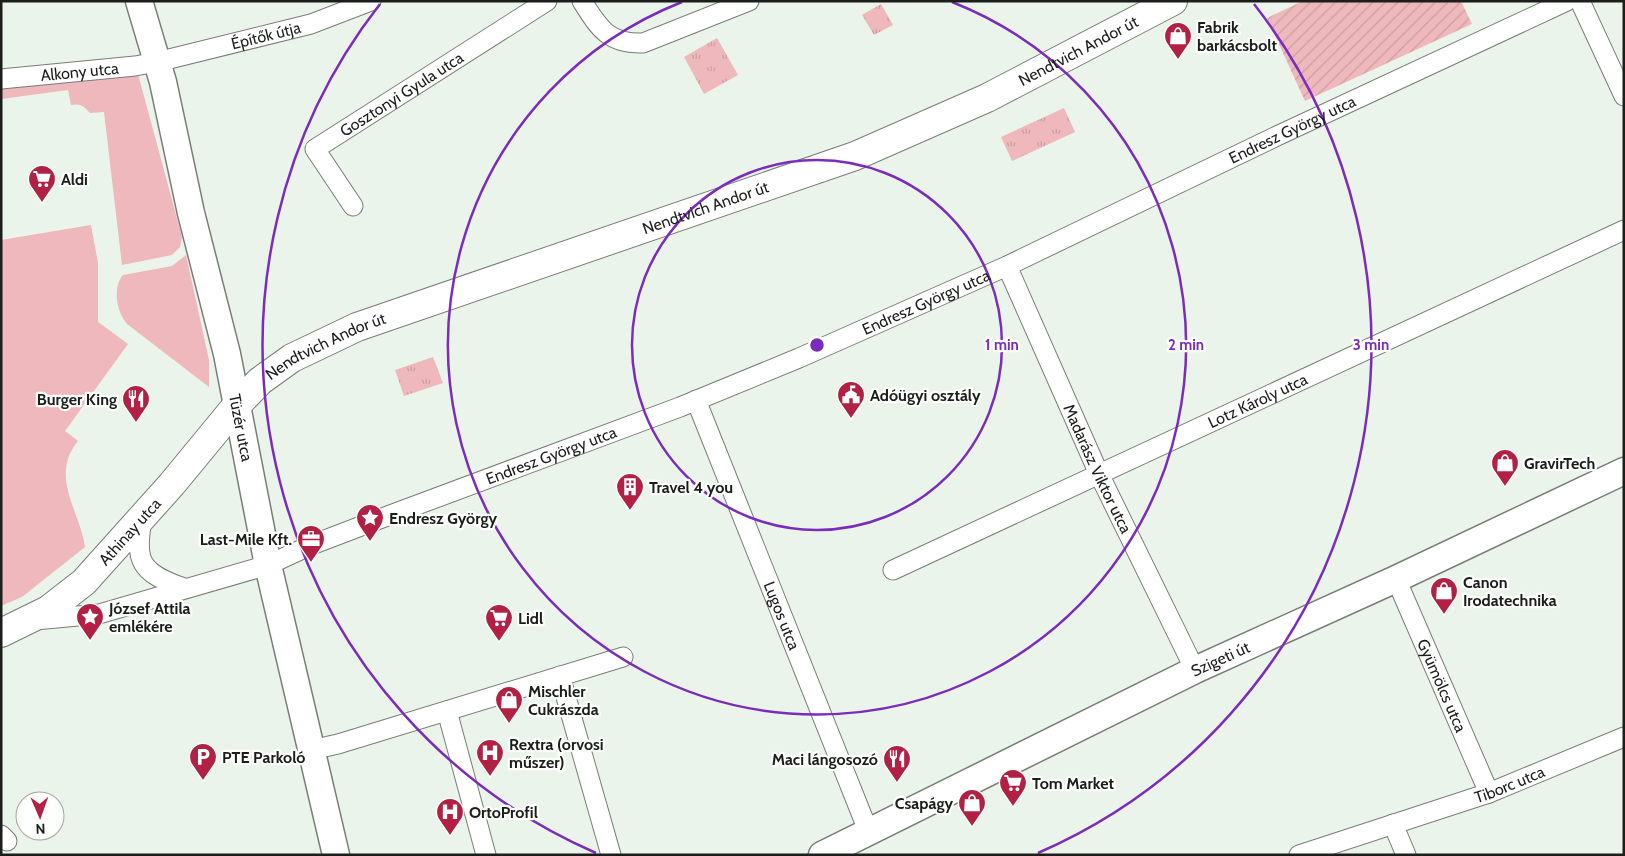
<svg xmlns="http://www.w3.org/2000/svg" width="1625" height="856" font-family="Cabin,sans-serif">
<defs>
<pattern id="park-tufts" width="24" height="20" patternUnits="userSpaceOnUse" patternTransform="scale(1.25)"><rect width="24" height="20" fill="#eeb8bc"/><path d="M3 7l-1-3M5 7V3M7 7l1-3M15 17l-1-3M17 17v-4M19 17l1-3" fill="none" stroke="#cc9ea1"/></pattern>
<pattern id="garden-furrows" width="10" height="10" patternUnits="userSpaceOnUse" patternTransform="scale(1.25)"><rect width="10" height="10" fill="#eeb8bc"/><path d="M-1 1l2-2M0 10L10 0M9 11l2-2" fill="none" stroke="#cc9ea1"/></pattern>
</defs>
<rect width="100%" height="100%" fill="#ebf4ea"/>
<g fill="#eeb8bc">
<path d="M138,74l44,163 -2,10 -8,8 -50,10 -18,-153 -14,1c-6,-7 -9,-10 -19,-8l-3,-15 -67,9v-13z"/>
<path d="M91,225l7,38v59l30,22 -63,87 13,10c-29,35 2,70 7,106l-63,50 -21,9v-366z"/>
<path d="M186,255l23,105v27l-82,-63c-10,-12 -15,-36 -4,-49l49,-9z"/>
</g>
<g fill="url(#park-tufts)">
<polygon points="881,4 893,25 874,35 862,15"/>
<polygon points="717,38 738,75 704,94 684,57"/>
<polygon points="1064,108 1075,132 1012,161 1001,137"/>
<polygon points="433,357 443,383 404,396 395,370"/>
</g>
<polygon fill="url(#garden-furrows)" points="1303,1 1461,1 1472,24 1305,101 1267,18"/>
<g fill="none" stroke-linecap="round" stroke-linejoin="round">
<defs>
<g id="street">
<path d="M582,1c17,27 26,43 61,42l106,-42"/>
<polyline points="1580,1 1624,96"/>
<path id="s1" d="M1,79l134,-13 22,-4 154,-38 60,-23"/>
<path id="s2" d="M353,206l-38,-57 232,-148"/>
<path id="s3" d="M1007,266l92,208 96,196"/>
<path id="s4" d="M696,400l173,433"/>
<path d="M143,516c-10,46 -2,57 41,72"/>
<path id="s5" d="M893,570l731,-340"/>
<path id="s6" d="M1396,579l93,214"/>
<path id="s7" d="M35,620l64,-6 169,-49 41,-19 89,-34 282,-105 119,-49 208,-92 272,-131 288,-134"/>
<polyline points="560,676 611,855"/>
<polyline points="447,711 486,855"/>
<polyline points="311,750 338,744 623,657"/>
<polyline points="1393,824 1406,855"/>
<polyline points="1,835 7,841"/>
<path id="s8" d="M1299,855l190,-62 135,-56"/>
</g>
<g id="secondary">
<path id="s9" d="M139,1l24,81 28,131 36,141 41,211 68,290"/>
<path id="s10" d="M822,855l373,-185 201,-91 228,-108"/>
</g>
<g id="primary">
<path id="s11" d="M1,633l47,-23 36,-28 88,-98 65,-79 23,-24 32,-23 65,-31 498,-171 132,-58 186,-97"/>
</g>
</defs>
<use href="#street" stroke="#777e76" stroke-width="21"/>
<use href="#secondary" stroke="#777e76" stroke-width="29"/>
<use href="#primary" stroke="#777e76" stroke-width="30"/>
<use href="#street" stroke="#fff" stroke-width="19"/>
<use href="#secondary" stroke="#fff" stroke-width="26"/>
<use href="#primary" stroke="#fff" stroke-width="28"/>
</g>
<g fill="none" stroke="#7b2cbf" stroke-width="2.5">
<circle cx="817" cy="345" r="185"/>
<path d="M952 2A369 369 0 1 1 682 2"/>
<path d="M596 853A554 554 0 0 1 380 4M1254 4A554 554 0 0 1 1038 853"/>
</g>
<defs>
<symbol id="shop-pin" viewBox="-11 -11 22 30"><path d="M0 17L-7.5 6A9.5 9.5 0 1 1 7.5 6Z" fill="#b22044" stroke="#fdfffd"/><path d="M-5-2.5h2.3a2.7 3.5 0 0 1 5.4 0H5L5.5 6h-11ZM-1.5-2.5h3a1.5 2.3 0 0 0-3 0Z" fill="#fff"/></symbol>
<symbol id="supermarket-pin" viewBox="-11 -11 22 30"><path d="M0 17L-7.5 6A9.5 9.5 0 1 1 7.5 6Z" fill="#b22044" stroke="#fdfffd"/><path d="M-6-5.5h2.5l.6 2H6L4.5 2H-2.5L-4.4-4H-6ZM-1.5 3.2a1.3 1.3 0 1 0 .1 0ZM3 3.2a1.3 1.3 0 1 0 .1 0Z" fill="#fff"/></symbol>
<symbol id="civic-pin" viewBox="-11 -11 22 30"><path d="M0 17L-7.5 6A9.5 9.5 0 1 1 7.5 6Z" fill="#b22044" stroke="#fdfffd"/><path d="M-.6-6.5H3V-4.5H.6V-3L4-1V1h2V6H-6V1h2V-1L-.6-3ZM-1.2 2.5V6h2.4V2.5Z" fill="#fff"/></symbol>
<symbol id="restaurant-pin" viewBox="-11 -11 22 30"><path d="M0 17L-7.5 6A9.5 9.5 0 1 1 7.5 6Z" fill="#b22044" stroke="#fdfffd"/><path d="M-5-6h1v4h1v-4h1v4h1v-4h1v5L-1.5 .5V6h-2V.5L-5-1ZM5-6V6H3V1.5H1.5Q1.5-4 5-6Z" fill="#fff"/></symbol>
<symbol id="building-pin" viewBox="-11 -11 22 30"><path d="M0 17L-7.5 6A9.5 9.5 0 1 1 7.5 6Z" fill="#b22044" stroke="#fdfffd"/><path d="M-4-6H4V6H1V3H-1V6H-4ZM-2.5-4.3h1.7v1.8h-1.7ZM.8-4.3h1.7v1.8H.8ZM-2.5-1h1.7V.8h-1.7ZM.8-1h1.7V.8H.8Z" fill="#fff"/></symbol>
<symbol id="sight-pin" viewBox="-11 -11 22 30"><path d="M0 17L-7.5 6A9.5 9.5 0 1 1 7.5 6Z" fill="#b22044" stroke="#fdfffd"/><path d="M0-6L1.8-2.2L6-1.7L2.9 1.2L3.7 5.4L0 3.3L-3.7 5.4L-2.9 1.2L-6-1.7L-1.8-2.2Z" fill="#fff"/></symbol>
<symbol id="office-pin" viewBox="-11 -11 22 30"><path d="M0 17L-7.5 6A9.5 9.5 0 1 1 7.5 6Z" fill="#b22044" stroke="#fdfffd"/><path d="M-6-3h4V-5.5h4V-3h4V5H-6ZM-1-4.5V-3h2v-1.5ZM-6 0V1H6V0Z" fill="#fff"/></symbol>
<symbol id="hospital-pin" viewBox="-11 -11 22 30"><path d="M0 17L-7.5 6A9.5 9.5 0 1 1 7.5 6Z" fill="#b22044" stroke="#fdfffd"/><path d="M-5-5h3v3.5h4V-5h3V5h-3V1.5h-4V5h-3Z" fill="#fff"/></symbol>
<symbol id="parking-pin" viewBox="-11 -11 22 30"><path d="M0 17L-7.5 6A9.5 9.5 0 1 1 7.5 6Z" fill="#b22044" stroke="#fdfffd"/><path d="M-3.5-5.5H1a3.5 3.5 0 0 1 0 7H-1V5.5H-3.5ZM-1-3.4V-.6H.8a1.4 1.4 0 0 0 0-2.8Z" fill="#fff"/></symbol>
</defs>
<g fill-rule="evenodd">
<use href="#shop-pin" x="1162" y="20" width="32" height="43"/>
<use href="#supermarket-pin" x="26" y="163" width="32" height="43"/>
<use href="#civic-pin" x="835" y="379" width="32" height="43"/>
<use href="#restaurant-pin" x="120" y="383" width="32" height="43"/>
<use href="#shop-pin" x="1489" y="447" width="32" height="43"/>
<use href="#building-pin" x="614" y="471" width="32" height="43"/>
<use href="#sight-pin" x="354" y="502" width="32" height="43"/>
<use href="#office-pin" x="295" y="523" width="32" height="43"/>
<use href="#shop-pin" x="1428" y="575" width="32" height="43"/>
<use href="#sight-pin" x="74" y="601" width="32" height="43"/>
<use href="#supermarket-pin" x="483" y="602" width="32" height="43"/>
<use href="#shop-pin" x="493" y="684" width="32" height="43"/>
<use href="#hospital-pin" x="474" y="737" width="32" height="43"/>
<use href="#parking-pin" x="187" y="741" width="32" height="43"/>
<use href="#restaurant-pin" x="881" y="743" width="32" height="43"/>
<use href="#supermarket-pin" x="997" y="767" width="32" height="43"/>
<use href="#shop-pin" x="956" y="787" width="32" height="43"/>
<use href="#hospital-pin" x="434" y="796" width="32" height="43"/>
</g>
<g text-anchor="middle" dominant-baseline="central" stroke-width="4.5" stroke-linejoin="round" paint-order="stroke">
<g font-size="16" font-weight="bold" fill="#1b1e1b" stroke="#fdfffd" text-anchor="start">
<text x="1197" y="27">Fabrik<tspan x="1197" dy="18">barkácsbolt</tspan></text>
<text x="61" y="179">Aldi</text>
<text x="870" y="395">Adóügyi osztály</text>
<text x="117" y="399" text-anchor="end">Burger King</text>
<text x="1524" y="463">GravirTech</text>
<text x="649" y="487">Travel 4 you</text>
<text x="389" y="518">Endresz György</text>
<text x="292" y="539" text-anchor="end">Last-Mile Kft.</text>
<text x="1463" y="582">Canon<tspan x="1463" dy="18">Irodatechnika</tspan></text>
<text x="109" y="608">József Attila<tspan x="109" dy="18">emlékére</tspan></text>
<text x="518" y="618">Lidl</text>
<text x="528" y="691">Mischler<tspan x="528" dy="18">Cukrászda</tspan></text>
<text x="509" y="744">Rextra (orvosi<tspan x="509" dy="18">műszer)</tspan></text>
<text x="222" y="757">PTE Parkoló</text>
<text x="878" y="759" text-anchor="end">Maci lángosozó</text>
<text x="1032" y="783">Tom Market</text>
<text x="953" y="803" text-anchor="end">Csapágy</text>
<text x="469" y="812">OrtoProfil</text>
</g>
<g font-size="16" fill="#1b1e1b" stroke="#fdfffd">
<text stroke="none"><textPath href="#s1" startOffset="269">Építők útja</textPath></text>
<text stroke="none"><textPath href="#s11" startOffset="1250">Nendtvich Andor út</textPath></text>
<text stroke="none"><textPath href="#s1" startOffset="79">Alkony utca</textPath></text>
<text stroke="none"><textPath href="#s2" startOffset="171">Gosztonyi Gyula utca</textPath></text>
<text stroke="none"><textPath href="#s7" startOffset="1354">Endresz György utca</textPath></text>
<text stroke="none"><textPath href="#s11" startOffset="845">Nendtvich Andor út</textPath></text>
<text stroke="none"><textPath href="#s7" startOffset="949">Endresz György utca</textPath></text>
<text stroke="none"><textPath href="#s11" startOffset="440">Nendtvich Andor út</textPath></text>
<text stroke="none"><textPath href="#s5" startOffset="402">Lotz Károly utca</textPath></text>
<text stroke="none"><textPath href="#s9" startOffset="439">Tüzér utca</textPath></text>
<text stroke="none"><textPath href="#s7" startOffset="544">Endresz György utca</textPath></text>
<text stroke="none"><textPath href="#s3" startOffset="222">Madarász Viktor utca</textPath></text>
<text stroke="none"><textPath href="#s11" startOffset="166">Athinay utca</textPath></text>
<text stroke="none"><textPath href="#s4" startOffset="232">Lugos utca</textPath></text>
<text stroke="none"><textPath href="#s10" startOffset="444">Szigeti út</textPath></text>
<text stroke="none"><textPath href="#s6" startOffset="116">Gyümölcs utca</textPath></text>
<text stroke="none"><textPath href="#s8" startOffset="222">Tiborc utca</textPath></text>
</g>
</g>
<circle cx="817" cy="345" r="8" fill="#7b2cbf" stroke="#fdfffd" stroke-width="2.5"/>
<g font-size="15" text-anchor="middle" font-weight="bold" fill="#7b2cbf" stroke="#fdfffd" stroke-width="4.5" stroke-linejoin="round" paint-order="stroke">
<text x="1002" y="350">1 min</text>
<text x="1186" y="350">2 min</text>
<text x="1371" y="350">3 min</text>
</g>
<rect width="1625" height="856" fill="none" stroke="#1b1e1b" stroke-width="5"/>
<g transform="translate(40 816) rotate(178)"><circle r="24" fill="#fdfffd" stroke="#a3a5a3"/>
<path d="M0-4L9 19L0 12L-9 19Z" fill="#b22044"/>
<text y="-8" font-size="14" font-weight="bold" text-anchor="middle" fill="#1b1e1b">N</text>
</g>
</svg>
